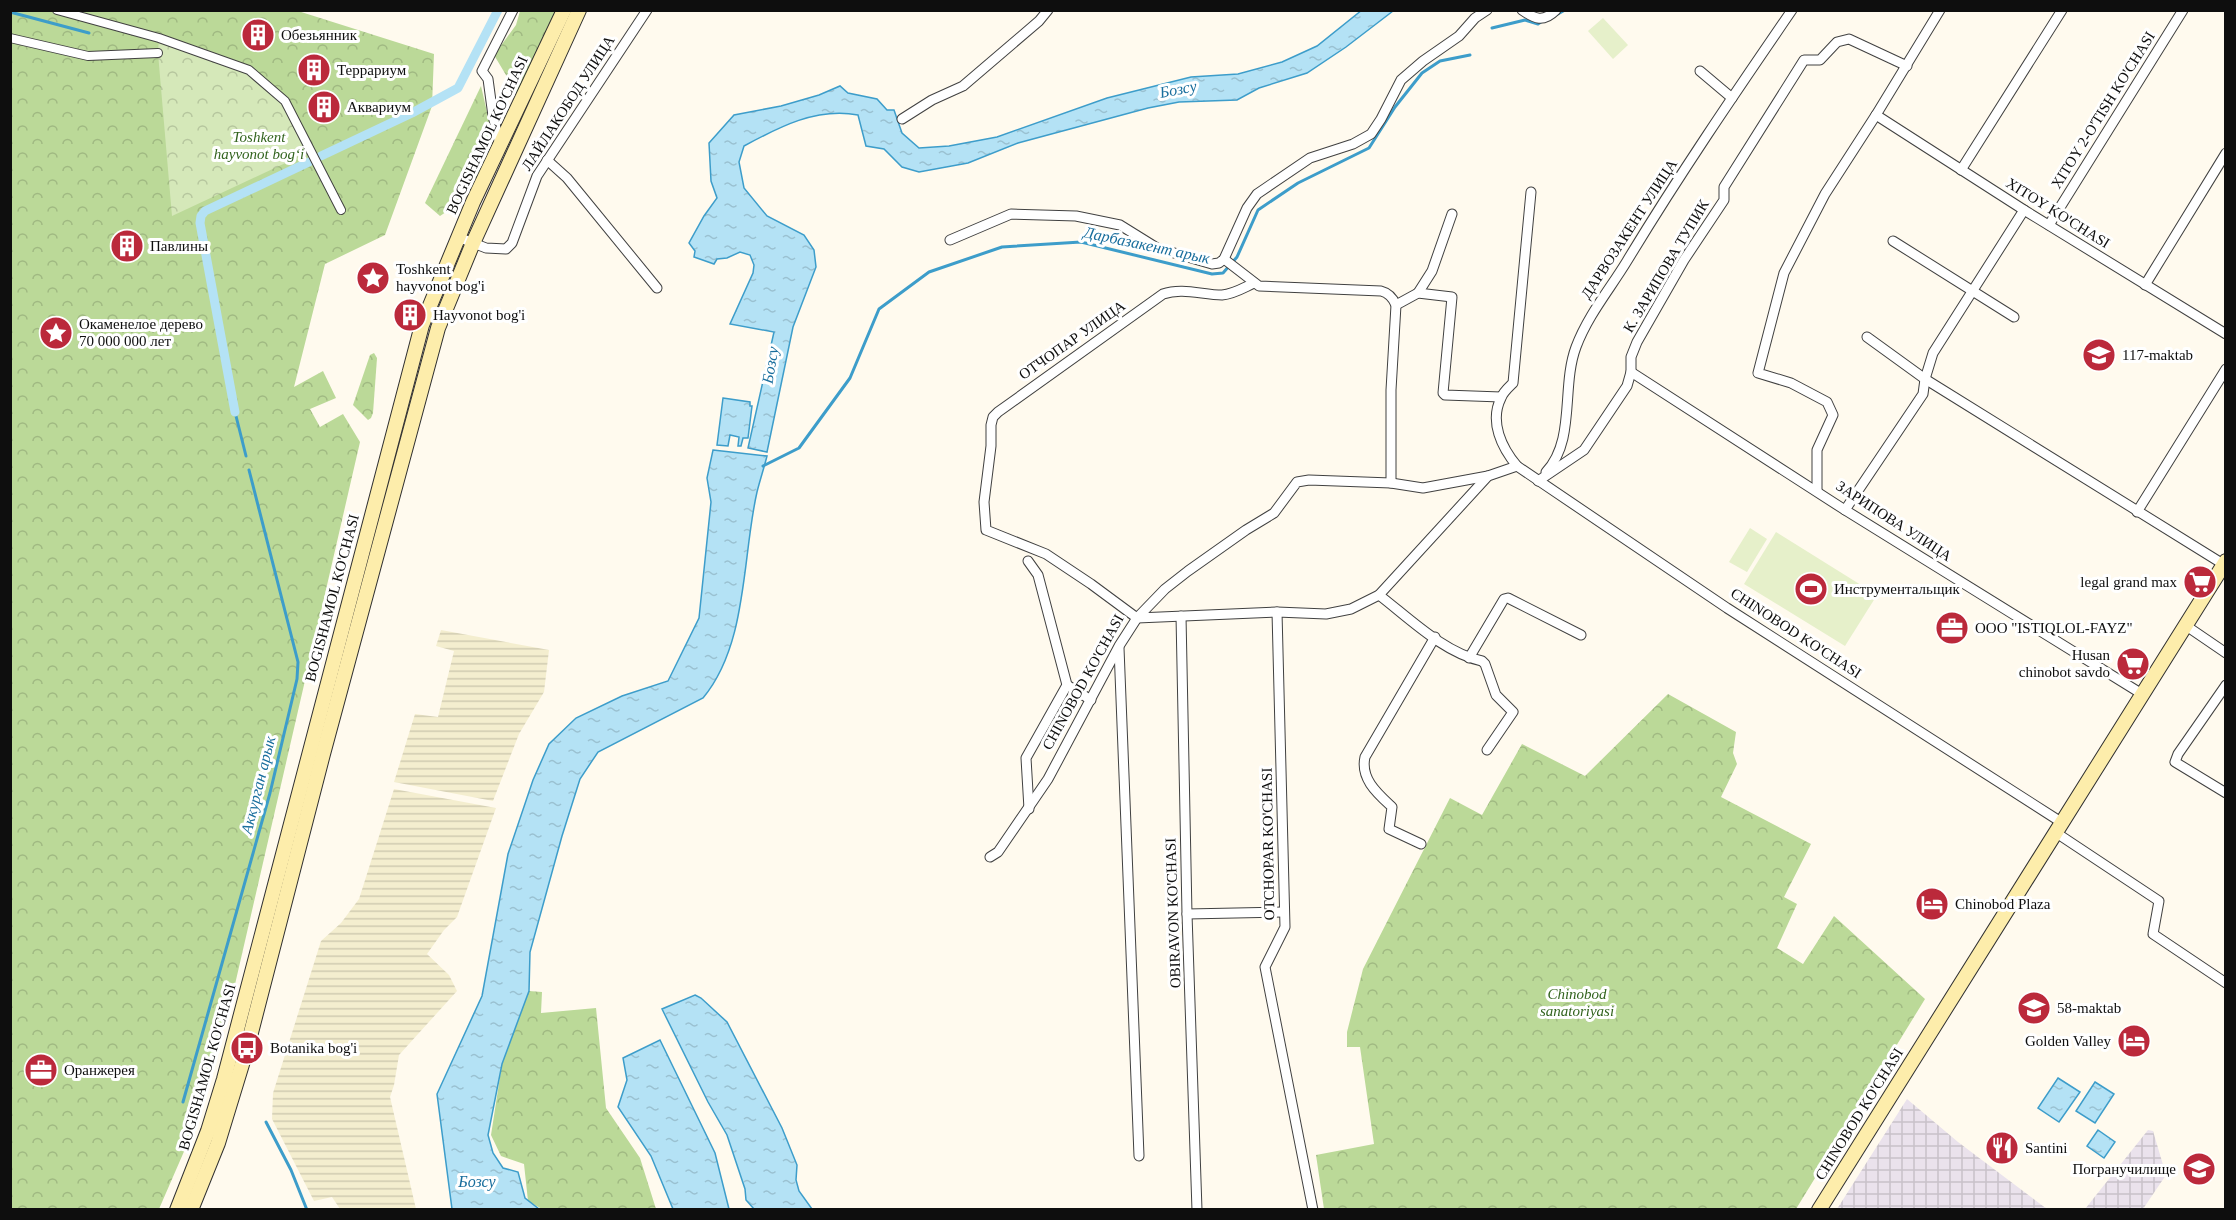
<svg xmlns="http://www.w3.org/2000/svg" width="2236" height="1220" font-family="'Times New Roman',serif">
<defs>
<pattern id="industrial-grid" width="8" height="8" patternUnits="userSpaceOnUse" patternTransform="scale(1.5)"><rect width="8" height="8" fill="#eae2ec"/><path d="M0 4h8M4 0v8" fill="none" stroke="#c8c1c9"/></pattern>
<pattern id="farmland-rules" width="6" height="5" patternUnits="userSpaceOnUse" patternTransform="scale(1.5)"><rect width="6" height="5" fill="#f4eecf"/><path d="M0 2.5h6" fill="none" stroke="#d0cbb1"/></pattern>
<pattern id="grass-tufts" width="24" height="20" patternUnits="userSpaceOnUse" patternTransform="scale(1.5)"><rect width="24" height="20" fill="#d5e8b9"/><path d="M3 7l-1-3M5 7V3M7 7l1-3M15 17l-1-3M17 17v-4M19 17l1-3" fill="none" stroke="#b6c69e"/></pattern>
<pattern id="forest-crowns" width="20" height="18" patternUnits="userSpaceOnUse" patternTransform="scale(1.5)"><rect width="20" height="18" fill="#bbd998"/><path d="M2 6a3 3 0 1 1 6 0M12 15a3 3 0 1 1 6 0" fill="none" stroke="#a0b982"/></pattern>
<pattern id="park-crowns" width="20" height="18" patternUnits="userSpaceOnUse" patternTransform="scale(1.5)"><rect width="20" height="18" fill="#d5e8b9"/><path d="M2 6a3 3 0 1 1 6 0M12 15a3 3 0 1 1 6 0" fill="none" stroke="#b6c69e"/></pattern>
<pattern id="water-ripples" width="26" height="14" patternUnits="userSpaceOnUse" patternTransform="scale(1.5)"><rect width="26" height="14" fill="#b4e2f5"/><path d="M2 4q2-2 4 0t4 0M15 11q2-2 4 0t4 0" fill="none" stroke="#9ac1d1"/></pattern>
</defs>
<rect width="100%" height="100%" fill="#fffaee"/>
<g fill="url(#industrial-grid)">
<polygon points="1907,1099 1958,1142 2047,1209 1837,1209"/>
<polygon points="2148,1130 2153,1131 2166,1175 2143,1209 2085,1209"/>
</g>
<g fill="url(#farmland-rules)">
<polygon points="441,630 549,650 544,692 519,734 493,801 394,782 415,714 438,717 454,651 436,646"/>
<polygon points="394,789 496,808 457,917 444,930 427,954 449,975 457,991 399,1055 394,1085 390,1097 416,1209 340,1209 332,1197 314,1201 272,1119 273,1093 321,941 341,923 359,899"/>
</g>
<circle fill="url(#grass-tufts)" cx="375" cy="278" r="13"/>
<g fill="url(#forest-crowns)">
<polygon points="10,11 298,11 434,54 432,106 385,235 325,264 294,387 323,371 336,398 310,409 320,427 343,414 360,442 233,993 189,1140 159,1209 11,1209"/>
<polygon points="520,11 557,11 518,95 494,55 516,25"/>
<polygon points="481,86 493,138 476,182 458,204 440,216 425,203"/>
<polygon points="374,353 377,358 373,413 371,418 368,420 353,405 370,355"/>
<polygon points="1668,694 1736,732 1733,753 1737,764 1721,797 1811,844 1784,897 1797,904 1777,948 1803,964 1834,916 1925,999 1796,1209 1324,1209 1316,1155 1374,1144 1360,1047 1347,1047 1347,1032 1363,969 1450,798 1482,815 1522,744 1585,776"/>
<polygon points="529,991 542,992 541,1013 596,1008 606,1108 640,1158 656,1209 542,1209 528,1201 524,1164 501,1156 491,1135 502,1064"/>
</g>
<polygon fill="url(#park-crowns)" points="159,38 249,70 285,101 311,151 172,216 158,53"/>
<g fill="#e6f0ca">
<polygon points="1603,18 1628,45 1613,59 1588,31"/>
<polygon points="1750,528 1767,539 1747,572 1729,562"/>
<polygon points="1776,532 1877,595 1845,646 1744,584"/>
</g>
<g fill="url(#water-ripples)" stroke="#3d9dca" stroke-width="1.5">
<path d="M1362,10l31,1 -47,36 -39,26 -48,15 -22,12 -58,2 -31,6 -130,35 -50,20 -49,9 -17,-5 -18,-18 -18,-3 -8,-31c-41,-8 -79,12 -114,31l-5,16 5,26 23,28 37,19 10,15 2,17 -23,60 -26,125 -19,-4 26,-116 -44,-8 23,-51 1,-8 -4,-10 -10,-3 -13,6 -10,1 -3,5 -20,-7 1,-6 -6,-8 15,-27 13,-18 -6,-17 -2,-38 25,-28 47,-9 38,-11 21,-9 8,7 29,6 10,11h7l8,23 17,15 30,-2 48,-9 110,-39 84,-21 47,-3 44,-12 35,-16z"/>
<polygon points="723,398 750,402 750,406 752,406 748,438 743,438 741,446 738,446 739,437 730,435 728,446 717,445"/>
<path d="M713,450l54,6c-3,12 -7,24 -10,36 -15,65 -9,152 -54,206l-105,54 -18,27 -18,57 -32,116 -1,39 -27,73 -14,71 5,18 10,15 15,4 7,26 14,11h-87l-15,-115 45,-98 26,-142 25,-74 16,-36 27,-26 46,-22 46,-15 31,-63 12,-116 -4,-24z"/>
<polygon points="695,995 701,998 727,1022 782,1128 797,1165 796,1180 799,1191 812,1209 754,1209 746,1200 745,1189 727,1135 708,1102 662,1009"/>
<polygon points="660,1040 715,1153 729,1209 673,1209 651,1156 618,1107 627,1080 623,1058"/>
<polygon points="2058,1078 2080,1092 2059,1122 2038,1108"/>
<polygon points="2095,1082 2114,1094 2095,1123 2076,1111"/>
<polygon points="2098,1130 2115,1142 2104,1158 2087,1146"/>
</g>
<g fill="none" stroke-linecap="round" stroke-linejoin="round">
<g stroke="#3d9dca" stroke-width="3">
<polyline points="10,12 89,33"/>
<polyline points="1556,15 1565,10"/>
<polyline points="1492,28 1525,20 1538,24 1542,21"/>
<polyline points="235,412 246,456"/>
<polyline points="763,466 799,448 850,378 879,309 929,272 1002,247 1081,242 1212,274 1223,273 1237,257 1258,210 1298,183 1369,148 1395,107 1422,73 1440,61 1470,55"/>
<polyline points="183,1102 270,793 297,679 298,662 249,470"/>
<polyline points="266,1122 291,1170 307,1210"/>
</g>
<g stroke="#b4e2f5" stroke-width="9">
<polyline points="321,156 412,113 458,88 498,10"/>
<polyline points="235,412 200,223 201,216 205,211 309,162"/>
</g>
<defs>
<g id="pedestrian">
<polyline points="57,10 159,38 249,70 285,101 341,210"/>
<polyline points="10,38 88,56 158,53"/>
</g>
<g id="minor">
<path d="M1522,10c13,9 21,13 34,0"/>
<polyline points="1700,71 1732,98"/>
<polyline points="1876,115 2024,210 2226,334"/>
<polyline points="902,119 932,100 963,86 1039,21 1048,10"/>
<polyline points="500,144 493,116 488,79 482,71 513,10"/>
<polyline points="547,160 567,178 657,288"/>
<polyline points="1961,170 2062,10"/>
<path d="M1531,192l-18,191c-4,4 -10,9 -12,15 -12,24 1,50 16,68l210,142 334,214"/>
<polyline points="2049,225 2183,10"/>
<polyline points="458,237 486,248 506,249 512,243 537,176 647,10"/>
<polyline points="950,240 1011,214 1076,216 1120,225 1157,248 1212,264 1219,263 1224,259 1247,208 1257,194 1310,158 1353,144 1371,134 1381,119 1401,80 1423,61 1459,36 1475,18 1487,10"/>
<polyline points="1893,241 2014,317"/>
<path d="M1224,259l35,27 122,5c8,2 12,7 15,14l-5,85v93"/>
<path d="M1254,283c-11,5 -20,11 -32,12 -19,0 -40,-8 -59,-1l-165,118 -5,5 -2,8v21l-7,56 2,28 60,24 45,30 46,34 140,-6 49,2 25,-5 28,-14 109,-119 29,-10"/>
<polyline points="2145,285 2226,153"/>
<polyline points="1418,293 1432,271 1452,214"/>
<polyline points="1396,305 1418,293 1452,297 1443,393 1445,395 1501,397"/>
<polyline points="1867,337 1925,379 2223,564"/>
<polyline points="1631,372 1845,510 2142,694"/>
<path d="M1546,472c30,-32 15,-85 30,-125 12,-32 34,-58 51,-86 52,-86 108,-168 165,-251"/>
<polyline points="1538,481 1584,450 1627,386 1631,372 1631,357 1637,342 1684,260 1724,200 1724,187 1804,60 1820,60 1837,42 1849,39 1907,66"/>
<polyline points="1817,490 1817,450 1833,415 1827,402 1791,383 1758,373 1784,273 1825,194 1876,115 1940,10"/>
<polyline points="1845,510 1923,394 1925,379 1933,353 2024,210"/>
<polyline points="2137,512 2226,369"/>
<polyline points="1028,561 1038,575 1067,685 1091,700"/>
<path d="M1379,595c30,23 65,58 103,66l3,3 11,31 17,17 -26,38"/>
<polyline points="1277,612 1285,927 1265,967 1313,1210"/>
<polyline points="1181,616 1187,914 1197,1210"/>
<polyline points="2185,625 2226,653"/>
<polyline points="1119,648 1139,1156"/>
<polyline points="1469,658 1504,599 1508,598 1581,635"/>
<polyline points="2226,685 2178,754 2175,762 2226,793"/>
<polyline points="1029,809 1026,758 1067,685"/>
<polyline points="2055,832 2159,901 2153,934 2226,983"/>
<path d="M1421,844l-32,-15 3,-22c-14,-13 -32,-28 -27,-50l70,-120"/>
<polyline points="990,857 998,852 1048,779 1119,646 1137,618 1165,589 1188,571 1246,530 1274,513 1297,482 1309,480 1391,483 1423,488 1488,476"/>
<polyline points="1187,914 1284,912"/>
</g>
<g id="secondary">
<polyline points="177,1210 208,1131 224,1079 422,325 473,202 564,10"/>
<polyline points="191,1210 218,1143 247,1048 323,754 438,328 473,243 579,10"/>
<polyline points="1819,1210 2226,561"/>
</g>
</defs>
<use href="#pedestrian" stroke="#414141" stroke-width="10"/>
<use href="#minor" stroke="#414141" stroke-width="11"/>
<use href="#secondary" stroke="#303030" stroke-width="16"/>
<use href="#pedestrian" stroke="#fff" stroke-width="8"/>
<use href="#minor" stroke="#fff" stroke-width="9"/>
<use href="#secondary" stroke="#fdedab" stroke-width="14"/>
</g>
<defs>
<symbol id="building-disc" viewBox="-11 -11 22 22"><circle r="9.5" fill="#bb293b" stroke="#fff"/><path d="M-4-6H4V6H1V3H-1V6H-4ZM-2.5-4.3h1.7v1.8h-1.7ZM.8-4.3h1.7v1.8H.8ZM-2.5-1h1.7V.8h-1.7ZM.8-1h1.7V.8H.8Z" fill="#fff"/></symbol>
<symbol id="sight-disc" viewBox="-11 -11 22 22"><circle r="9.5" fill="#bb293b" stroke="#fff"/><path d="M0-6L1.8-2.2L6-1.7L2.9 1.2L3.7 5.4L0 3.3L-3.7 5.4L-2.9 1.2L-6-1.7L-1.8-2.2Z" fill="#fff"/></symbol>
<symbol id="school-disc" viewBox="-11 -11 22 22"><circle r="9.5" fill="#bb293b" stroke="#fff"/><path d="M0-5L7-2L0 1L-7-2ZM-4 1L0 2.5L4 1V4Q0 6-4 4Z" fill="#fff"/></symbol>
<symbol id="supermarket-disc" viewBox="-11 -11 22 22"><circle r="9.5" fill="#bb293b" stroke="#fff"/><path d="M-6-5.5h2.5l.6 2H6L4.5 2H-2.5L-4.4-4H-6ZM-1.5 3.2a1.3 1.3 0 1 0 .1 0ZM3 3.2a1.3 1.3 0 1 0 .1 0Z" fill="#fff"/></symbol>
<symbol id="stadium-disc" viewBox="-11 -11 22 22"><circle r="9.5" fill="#bb293b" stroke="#fff"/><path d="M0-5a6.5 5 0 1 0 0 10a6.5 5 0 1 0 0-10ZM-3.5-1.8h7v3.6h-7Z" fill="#fff"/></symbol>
<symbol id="office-disc" viewBox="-11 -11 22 22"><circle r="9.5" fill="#bb293b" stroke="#fff"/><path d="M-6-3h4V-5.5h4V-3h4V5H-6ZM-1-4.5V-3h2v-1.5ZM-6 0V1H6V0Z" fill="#fff"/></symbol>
<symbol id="hotel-disc" viewBox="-11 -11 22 22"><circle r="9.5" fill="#bb293b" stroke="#fff"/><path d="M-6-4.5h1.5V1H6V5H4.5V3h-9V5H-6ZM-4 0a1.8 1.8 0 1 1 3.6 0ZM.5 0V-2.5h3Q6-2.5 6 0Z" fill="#fff"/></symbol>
<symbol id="bus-disc" viewBox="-11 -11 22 22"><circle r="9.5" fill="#bb293b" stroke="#fff"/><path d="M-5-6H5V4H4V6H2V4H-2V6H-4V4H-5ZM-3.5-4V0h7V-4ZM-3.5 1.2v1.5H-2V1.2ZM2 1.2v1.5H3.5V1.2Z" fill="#fff"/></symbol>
<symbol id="restaurant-disc" viewBox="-11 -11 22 22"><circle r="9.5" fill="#bb293b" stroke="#fff"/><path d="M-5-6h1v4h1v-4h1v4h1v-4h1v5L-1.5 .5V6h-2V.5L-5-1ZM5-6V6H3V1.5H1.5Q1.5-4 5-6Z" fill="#fff"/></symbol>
<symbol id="university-disc" viewBox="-11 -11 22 22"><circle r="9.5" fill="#bb293b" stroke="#fff"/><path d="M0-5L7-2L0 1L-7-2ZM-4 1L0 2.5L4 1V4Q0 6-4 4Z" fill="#fff"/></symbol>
</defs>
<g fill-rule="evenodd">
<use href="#building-disc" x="239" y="16" width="38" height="38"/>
<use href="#building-disc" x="295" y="51" width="38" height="38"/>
<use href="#building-disc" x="305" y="88" width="38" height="38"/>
<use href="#building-disc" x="108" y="227" width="38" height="38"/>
<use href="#sight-disc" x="354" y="259" width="38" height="38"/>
<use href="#building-disc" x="391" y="296" width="38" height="38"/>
<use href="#sight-disc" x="37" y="314" width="38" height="38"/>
<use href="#school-disc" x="2080" y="336" width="38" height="38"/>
<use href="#supermarket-disc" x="2181" y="563" width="38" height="38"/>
<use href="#stadium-disc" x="1792" y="570" width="38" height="38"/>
<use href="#office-disc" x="1933" y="609" width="38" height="38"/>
<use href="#supermarket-disc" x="2114" y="645" width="38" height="38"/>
<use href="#hotel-disc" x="1913" y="885" width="38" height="38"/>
<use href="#school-disc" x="2015" y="989" width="38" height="38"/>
<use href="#hotel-disc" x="2115" y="1022" width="38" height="38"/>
<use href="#bus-disc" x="228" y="1029" width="38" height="38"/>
<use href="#office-disc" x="22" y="1051" width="38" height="38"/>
<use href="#restaurant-disc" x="1983" y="1129" width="38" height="38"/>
<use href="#university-disc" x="2180" y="1150" width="38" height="38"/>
</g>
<g text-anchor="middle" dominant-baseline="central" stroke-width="6" stroke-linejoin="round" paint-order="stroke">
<g font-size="15" fill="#0e0e0e" stroke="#fff" text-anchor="start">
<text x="281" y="35">Обезьянник</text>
<text x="337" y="70">Террариум</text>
<text x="347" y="107">Аквариум</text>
<text x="150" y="246">Павлины</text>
<text x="396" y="269">Toshkent<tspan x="396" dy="17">hayvonot bog'i</tspan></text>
<text x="433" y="315">Hayvonot bog'i</text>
<text x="79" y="324">Окаменелое дерево<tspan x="79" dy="17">70 000 000 лет</tspan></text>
<text x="2122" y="355">117-maktab</text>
<text x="2177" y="582" text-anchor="end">legal grand max</text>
<text x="1834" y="589">Инструментальщик</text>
<text x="1975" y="628">ООО "ISTIQLOL-FAYZ"</text>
<text x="2110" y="655" text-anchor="end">Husan<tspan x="2110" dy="17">chinobot savdo</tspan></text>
<text x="1955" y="904">Chinobod Plaza</text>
<text x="2057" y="1008">58-maktab</text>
<text x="2111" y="1041" text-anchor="end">Golden Valley</text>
<text x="270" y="1048">Botanika bog'i</text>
<text x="64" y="1070">Оранжерея</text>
<text x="2025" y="1148">Santini</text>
<text x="2176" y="1169" text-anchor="end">Погранучилище</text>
</g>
<g font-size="15" fill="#0e0e0e" stroke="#fff">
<text transform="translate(568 103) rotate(-57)">ЛАЙЛАКОБОД УЛИЦА</text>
<text transform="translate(2103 110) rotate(-58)">XITOY 2-O'TISH KO'CHASI</text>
<text transform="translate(487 135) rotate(-65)">BOGISHAMOL KO'CHASI</text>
<text transform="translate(2058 213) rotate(32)">XITOY KO'CHASI</text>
<text transform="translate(1629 229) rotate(-57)">ДАРВОЗАКЕНТ УЛИЦА</text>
<text transform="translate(1666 266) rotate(-59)">К. ЗАРИПОВА ТУПИК</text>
<text transform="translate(1072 340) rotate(-35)">ОТЧОПАР УЛИЦА</text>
<text transform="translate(1894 521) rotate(33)">ЗАРИПОВА УЛИЦА</text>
<text transform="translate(332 598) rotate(-75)">BOGISHAMOL KO'CHASI</text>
<text transform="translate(1796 633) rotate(33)">CHINOBOD KO'CHASI</text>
<text transform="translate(1083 682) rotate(-61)">CHINOBOD KO'CHASI</text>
<text transform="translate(1268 844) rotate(-91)">OTCHOPAR KO'CHASI</text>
<text transform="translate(1173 913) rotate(-92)">OBIRAVON KO'CHASI</text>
<text transform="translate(207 1067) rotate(-74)">BOGISHAMOL KO'CHASI</text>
<text transform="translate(1859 1114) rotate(-58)">CHINOBOD KO'CHASI</text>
</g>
<g font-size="15" font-style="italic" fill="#33641f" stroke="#fff">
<text x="259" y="137">Toshkent<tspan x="259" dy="17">hayvonot bogʻi</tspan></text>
<text x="1577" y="994">Chinobod<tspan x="1577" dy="17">sanatoriyasi</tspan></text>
</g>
<g font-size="16" font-style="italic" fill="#196e9d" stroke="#fff">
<text transform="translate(1178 89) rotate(-11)">Бозсу</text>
<text transform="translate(1147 245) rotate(12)">Дарбазакент арык</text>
<text transform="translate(770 365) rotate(-81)">Бозсу</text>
<text transform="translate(258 785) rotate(-76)">Аккурган арык</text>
<text x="477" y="1181">Бозсу</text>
</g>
</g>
<rect width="2236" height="1220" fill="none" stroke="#0e0e0e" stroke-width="24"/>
</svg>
